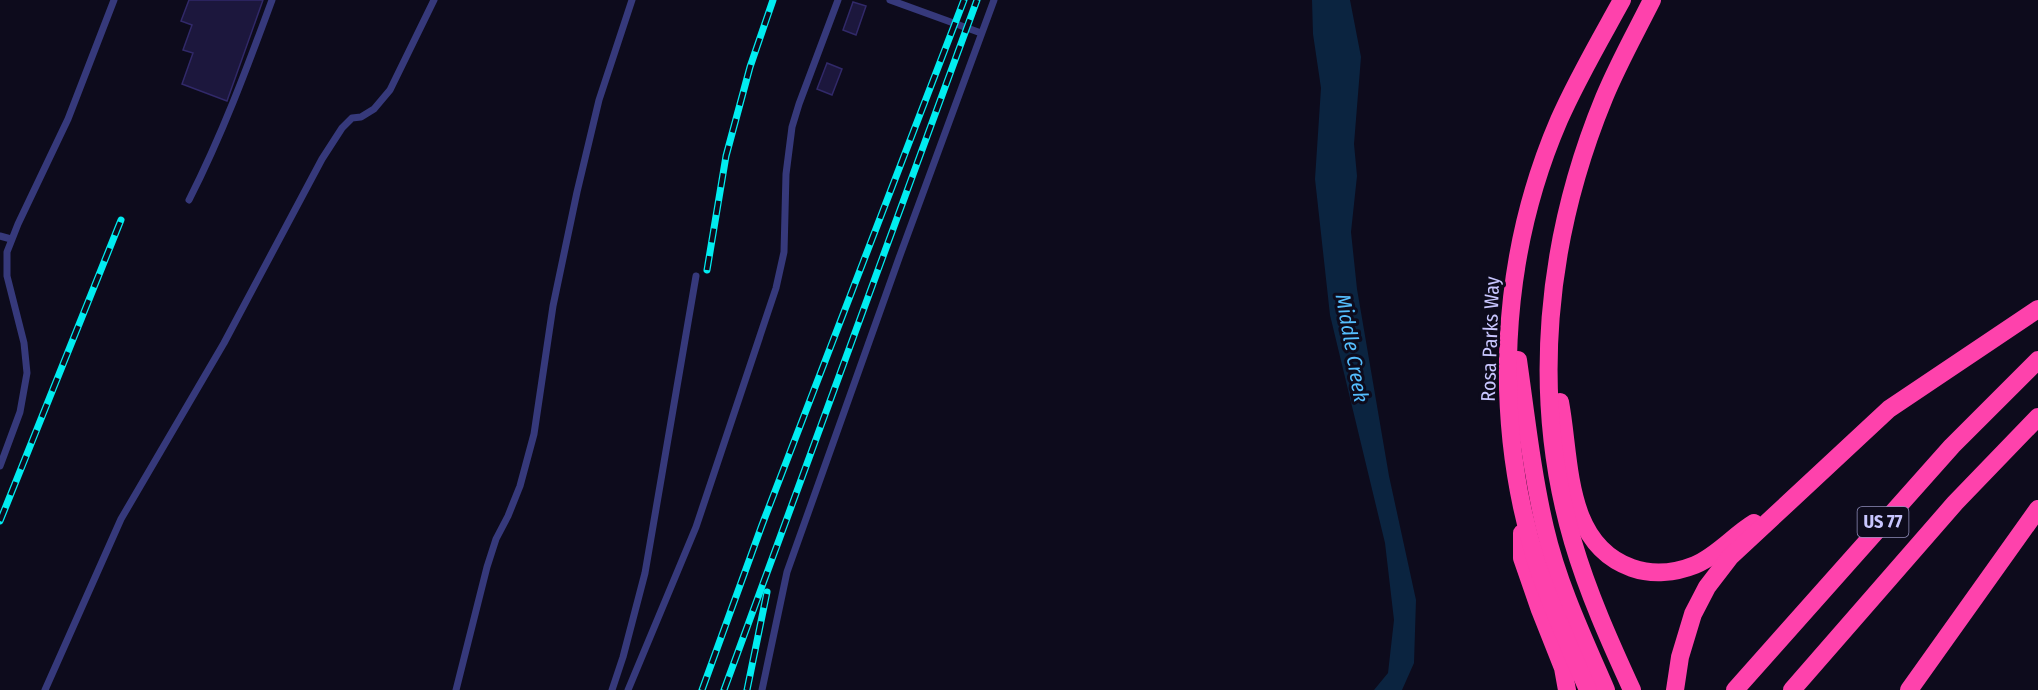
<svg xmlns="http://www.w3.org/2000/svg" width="2038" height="690" font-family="'Fira Sans Condensed',sans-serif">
<rect width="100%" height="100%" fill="#0d0b1c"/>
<polygon fill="#0b2440" points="1312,0 1350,0 1361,57 1354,144 1357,176 1351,232 1357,289 1389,476 1416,600 1414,663 1402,690 1374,690 1388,673 1394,620 1385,543 1330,315 1315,179 1321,88 1313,34"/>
<g fill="#1c173d" stroke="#312969" stroke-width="1.5">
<polygon points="189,0 263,0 227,101 182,84 193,53 183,50 192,25 181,21"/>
<polygon points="853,2 866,6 856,35 843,30"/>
<polygon points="827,63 842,69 832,95 817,89"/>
</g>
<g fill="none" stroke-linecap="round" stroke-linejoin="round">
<g stroke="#36397b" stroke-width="7">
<polyline points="890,0 981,33"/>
<path d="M189,200c33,-65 58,-132 83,-200"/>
<polyline points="0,236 11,239"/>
<polyline points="0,466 20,412 27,373 24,343 7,276 7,252 18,224 68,119 114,0"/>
<polyline points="45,690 121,519 224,343 322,159 342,128 352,118 361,117 374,109 390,90 434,0"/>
<polyline points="456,690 487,567 496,539 508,516 520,486 534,434 553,306 577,192 599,100 632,0"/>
<polyline points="612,690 623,657 645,573 696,276"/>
<polyline points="628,690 696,527 776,288 784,252 786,174 792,127 799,104 838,0"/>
<polyline points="762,690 787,572 899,258 994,0"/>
</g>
<g stroke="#fe42ac" stroke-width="18">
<path d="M1518,360c8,56 14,113 27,168 13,56 38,109 61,162"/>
<path d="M1560,402c11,58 4,142 72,166 20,7 43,5 63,-3 22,-9 39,-30 59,-42"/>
<polyline points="1522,533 1522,558 1540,610 1563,668 1567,690"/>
<path d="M1588,690c-18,-42 -37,-83 -51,-126 -45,-144 -38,-305 22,-444 18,-41 41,-80 63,-120"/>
<path d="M1632,690c-22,-48 -44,-97 -59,-148 -43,-147 -27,-303 31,-444 14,-34 32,-66 48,-98"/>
<polyline points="1675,690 1680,657 1693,614 1707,587 1730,557 1889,409 2038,309"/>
<polyline points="1735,690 1952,446 2038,360"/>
<polyline points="1792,690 1955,503 2038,417"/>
<polyline points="1909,690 2038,509"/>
</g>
<defs>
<g id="rail">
<polyline points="707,270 726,156 750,67 773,0"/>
<polyline points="0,521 121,220"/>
<polyline points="702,690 762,525 964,0"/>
<polyline points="724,690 977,0"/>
<polyline points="747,690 767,592"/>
</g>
</defs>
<use href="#rail" stroke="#01ecf0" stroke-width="7"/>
<use href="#rail" stroke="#0d0b1c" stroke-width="4.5" stroke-dasharray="14" stroke-linecap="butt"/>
</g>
<g text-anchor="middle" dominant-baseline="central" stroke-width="6" stroke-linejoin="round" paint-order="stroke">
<rect fill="#0d0b1c" stroke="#908ebb" stroke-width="1.5" x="1857.5" y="507" width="51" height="30" rx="4.5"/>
<g font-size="18" font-weight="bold" fill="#c8c6ff">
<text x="1883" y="522">US 77</text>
</g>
<g font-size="20" fill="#c8c6ff" stroke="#0d0b1c">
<text transform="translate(1490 339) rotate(-88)">Rosa Parks Way</text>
</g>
<g font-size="21" font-style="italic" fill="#55befe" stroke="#0d0b1c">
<text transform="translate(1352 348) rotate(80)">Middle Creek</text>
</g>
</g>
</svg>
